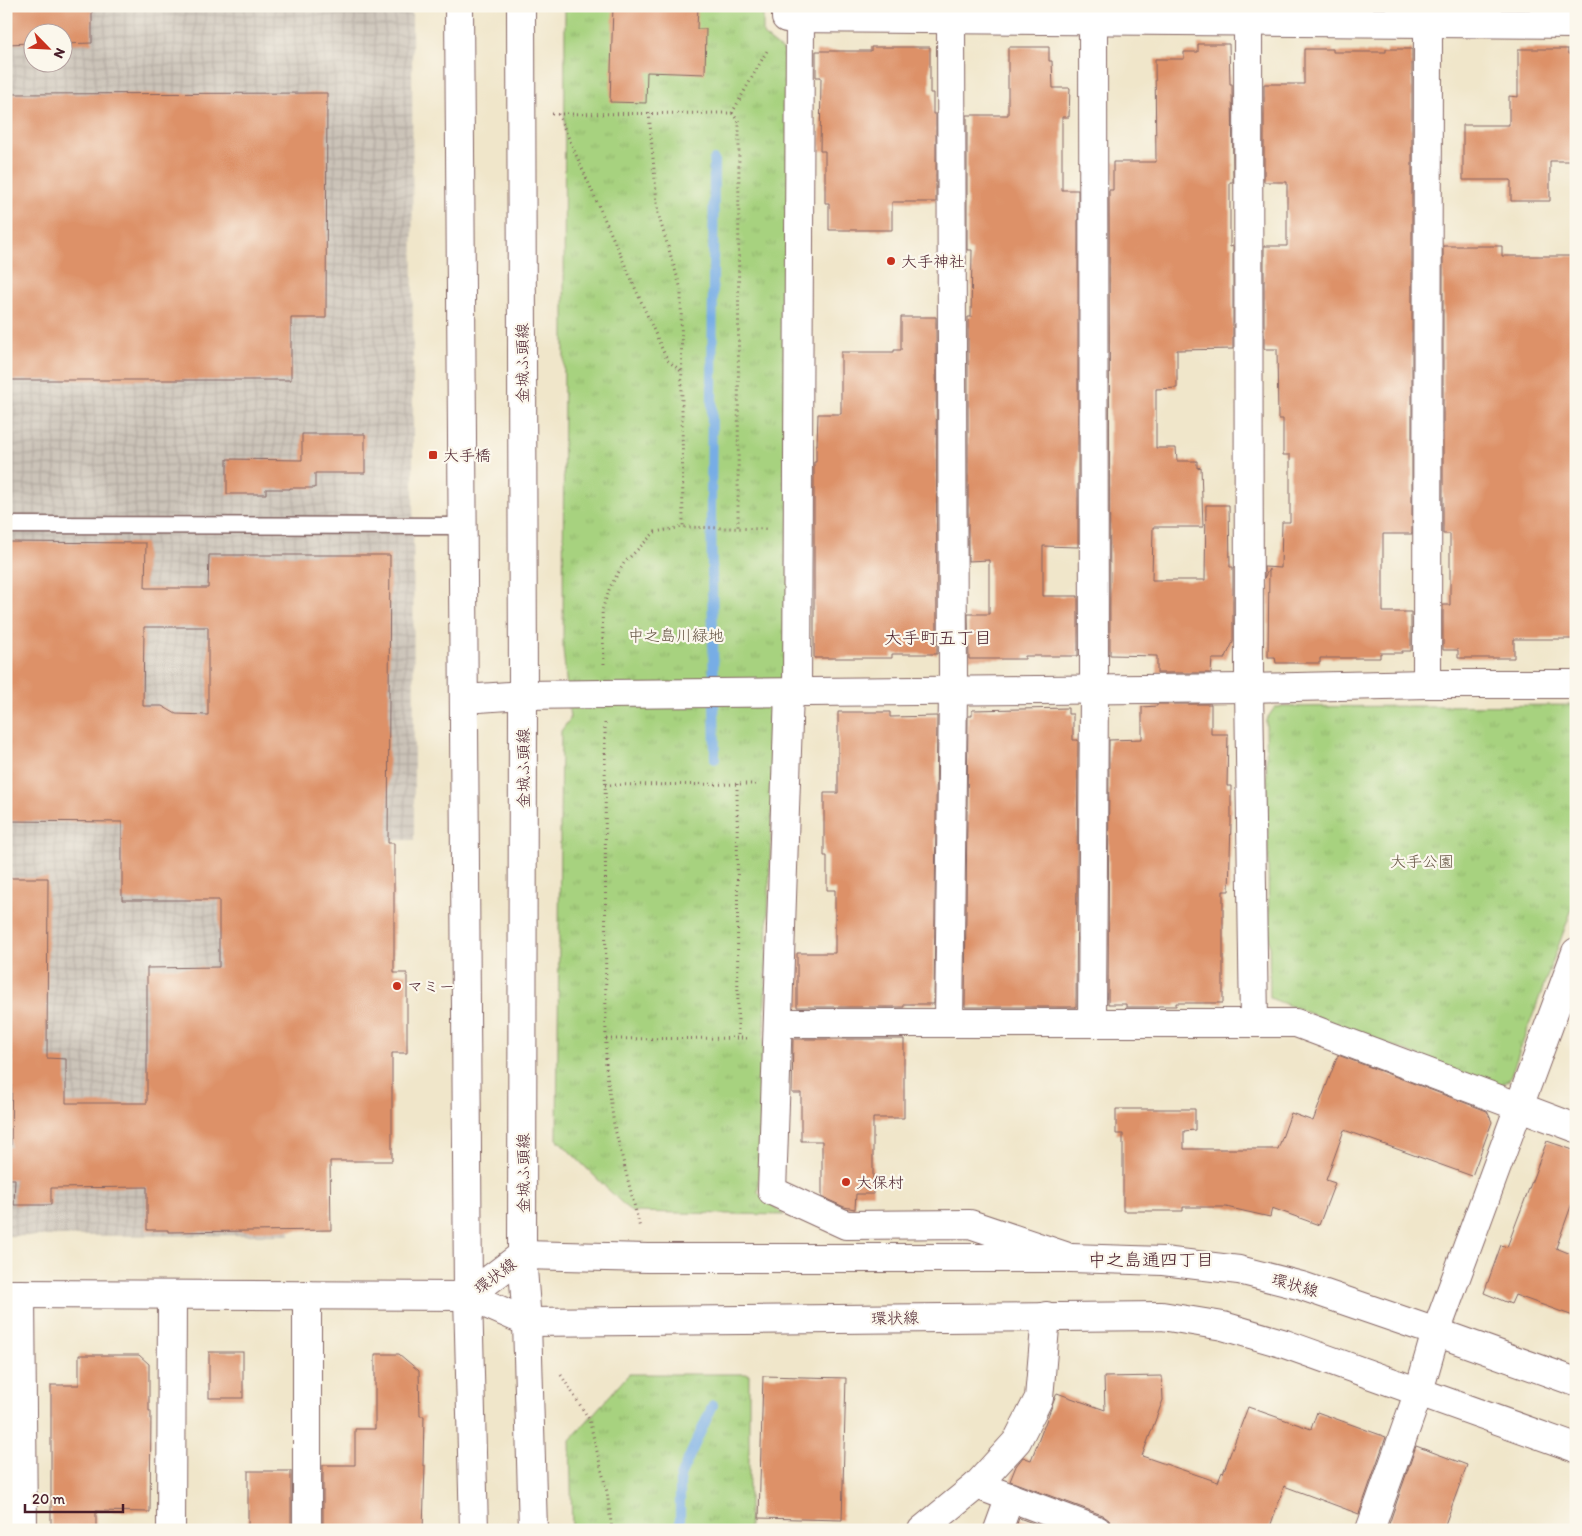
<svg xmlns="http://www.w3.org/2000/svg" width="1582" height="1536" font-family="Itim,'Klee One',sans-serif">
<defs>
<pattern id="industrial-grid" width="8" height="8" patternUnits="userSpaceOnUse" patternTransform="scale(1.25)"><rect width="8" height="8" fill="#cbc3b8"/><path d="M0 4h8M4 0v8" fill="none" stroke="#b0a79e"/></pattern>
<pattern id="park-tufts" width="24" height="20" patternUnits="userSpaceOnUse" patternTransform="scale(1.25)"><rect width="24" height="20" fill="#a7d27f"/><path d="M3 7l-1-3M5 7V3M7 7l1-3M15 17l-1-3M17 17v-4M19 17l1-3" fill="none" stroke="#91b46e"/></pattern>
</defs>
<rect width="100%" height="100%" fill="#fbf7ec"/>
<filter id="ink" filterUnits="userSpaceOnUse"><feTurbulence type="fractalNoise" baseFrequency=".02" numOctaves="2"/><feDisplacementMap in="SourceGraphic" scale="10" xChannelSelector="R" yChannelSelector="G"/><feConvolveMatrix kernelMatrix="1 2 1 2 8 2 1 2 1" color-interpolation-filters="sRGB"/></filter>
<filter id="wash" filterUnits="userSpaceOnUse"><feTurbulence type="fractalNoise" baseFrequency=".0096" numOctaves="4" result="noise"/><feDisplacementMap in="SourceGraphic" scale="20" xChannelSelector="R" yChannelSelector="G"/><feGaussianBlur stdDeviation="1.12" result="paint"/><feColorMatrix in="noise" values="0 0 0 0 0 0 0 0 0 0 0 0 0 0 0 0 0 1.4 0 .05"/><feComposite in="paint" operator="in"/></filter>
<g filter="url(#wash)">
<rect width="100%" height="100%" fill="#f0e6ca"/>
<path fill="url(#industrial-grid)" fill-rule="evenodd" d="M6,6h406l2,834 -130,1 6,394 -284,1zM32,32h30v30h-30z"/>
<g fill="url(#park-tufts)" stroke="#787855">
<polygon points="565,6 763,6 763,35 790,56 790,644 775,725 758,1193 784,1215 631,1212 557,1139 561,731 570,719 563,649"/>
<polygon points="1576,705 1576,898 1509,1080 1497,1087 1270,998 1266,720 1275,707"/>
<polygon points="629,1374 749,1374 749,1530 572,1530 570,1440"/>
</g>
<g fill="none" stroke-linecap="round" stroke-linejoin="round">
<g stroke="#77ade5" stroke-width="10">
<polyline points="714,160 711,513 715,759"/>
<polyline points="680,1530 680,1477 713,1405"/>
</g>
</g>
<g id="blocks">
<g fill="#dd9167" fill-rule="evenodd">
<polygon points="6,6 92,6 92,43 62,44 62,32 32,32 32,43 6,44"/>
<polygon points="613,6 698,6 697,29 706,29 705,74 647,72 646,103 610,102"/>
<polygon points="1198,44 1229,44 1230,84 1232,84 1233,182 1230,182 1230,247 1233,246 1233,349 1177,350 1177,388 1156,389 1156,448 1176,448 1177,461 1197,461 1197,468 1201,467 1203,527 1153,527 1152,580 1205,580 1206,505 1229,505 1230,567 1233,567 1233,642 1225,659 1212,659 1211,673 1157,673 1157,656 1110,655 1109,190 1113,190 1113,162 1156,162 1155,59 1184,59 1184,52 1198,52"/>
<polygon points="871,47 930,47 930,93 933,93 933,114 936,114 936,202 892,202 892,230 829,230 829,203 825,203 825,151 820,151 821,77 816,77 816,51 871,51"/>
<polygon points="1008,47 1049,47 1049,61 1052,61 1053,88 1070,88 1069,117 1062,117 1062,190 1078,190 1078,547 1043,546 1043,596 1078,596 1078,656 1025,656 1025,659 969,659 968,614 989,614 989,560 968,561 968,317 971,317 972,250 967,250 967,115 1008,115"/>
<polygon points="1304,49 1333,49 1333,52 1386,52 1386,49 1412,49 1412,534 1383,534 1383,612 1411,612 1411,651 1402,651 1402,653 1380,653 1380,658 1320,658 1320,663 1276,663 1275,657 1268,657 1269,569 1264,578 1264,567 1281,568 1282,522 1290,522 1290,455 1283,455 1283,419 1278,419 1277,349 1264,349 1264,246 1287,246 1287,182 1264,182 1264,84 1304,84"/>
<polygon points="1518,49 1568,49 1568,54 1576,54 1576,161 1550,161 1550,201 1511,201 1511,180 1463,180 1463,125 1509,125 1509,96 1518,97"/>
<polygon points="327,93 326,318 291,318 291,380 6,380 6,94"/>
<polygon points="1443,246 1502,246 1502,256 1576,256 1576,639 1514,639 1514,658 1458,658 1458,650 1443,650 1443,605 1450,605 1450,534 1443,534"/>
<polygon points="901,317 936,317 937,654 892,654 892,658 814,658 814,462 816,462 816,445 817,445 818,414 841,414 841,352 894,352 894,350 901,350"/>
<polygon points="302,434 365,434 365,473 315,473 315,488 290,488 290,489 266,489 266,494 227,494 227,459 302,460"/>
<path d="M6,542l140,1 -1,45h63l1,-33h181l-2,288h6v130h13v80h-15v108h-62l1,69 -163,2v-2h-21v-43l-96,1v17h-37l1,-26h-9v-32h5l1,-93h-6v-176h42l-1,180 19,1v44h81v-135l72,-1v-67h-97v-78l-116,-1zM144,627h64v88l-32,-1 -14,-8h-19z"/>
<polygon points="1157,704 1211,704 1211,734 1228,734 1227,786 1231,786 1231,823 1229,891 1223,891 1223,1003 1176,1003 1176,1006 1158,1006 1158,1007 1126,1007 1126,1004 1108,1004 1109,740 1142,739 1142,707 1157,706"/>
<polygon points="1068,708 1068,714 1073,714 1073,740 1078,740 1076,1007 965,1007 968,716 972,716 972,710"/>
<polygon points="838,712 890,712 890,717 937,716 934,1004 904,1004 904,1007 797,1007 797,953 835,953 835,890 827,890 827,856 824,856 824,793 838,793"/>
<polygon points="793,1039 904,1039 904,1118 873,1118 873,1194 856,1194 855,1209 844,1207 822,1197 822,1141 801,1141 801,1093 792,1093"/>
<polygon points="1338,1055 1487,1111 1492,1122 1472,1176 1344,1130 1326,1180 1335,1183 1319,1225 1272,1208 1270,1217 1226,1207 1183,1207 1183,1211 1123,1211 1123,1134 1116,1134 1116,1109 1195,1109 1195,1130 1184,1131 1184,1149 1278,1149 1291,1113 1313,1121"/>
<polygon points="1547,1141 1576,1151 1576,1192 1556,1248 1576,1256 1576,1317 1515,1295 1511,1304 1484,1293 1501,1245 1507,1247"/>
<rect x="209" y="1352" width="34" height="46"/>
<polygon points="375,1354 399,1354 419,1371 420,1416 424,1416 423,1465 425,1465 423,1530 323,1530 323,1465 355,1465 355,1429 375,1429"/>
<polygon points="79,1355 139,1355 149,1364 149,1411 151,1411 150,1512 96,1511 96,1530 51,1530 51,1385 79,1385"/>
<polygon points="763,1376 846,1378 842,1520 759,1518"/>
<polygon points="1162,1376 1163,1400 1142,1456 1218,1482 1222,1472 1223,1473 1248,1407 1311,1429 1317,1412 1386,1437 1359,1514 1284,1486 1269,1530 1112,1530 1109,1520 1102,1515 1010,1481 1016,1466 1023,1457 1031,1460 1057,1393 1105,1410 1104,1377"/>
<polygon points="1416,1446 1467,1465 1443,1530 1387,1530"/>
<rect x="248" y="1471" width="43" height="59"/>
<polygon points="1019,1518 1052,1530 1015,1530"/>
</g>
</g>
</g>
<g filter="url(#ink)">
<use href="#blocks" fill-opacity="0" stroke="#846563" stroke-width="1"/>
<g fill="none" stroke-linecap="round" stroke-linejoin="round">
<defs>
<polyline id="service" points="6,525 462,526"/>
<g id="minor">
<polyline points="786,6 786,18 1576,24"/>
<polyline points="1248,22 1249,688 1254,1022"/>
<polyline points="1427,684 1428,23"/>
<polyline points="789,692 772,1191 846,1225 970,1224 1065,1256"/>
<polyline points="797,692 800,18"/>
<polyline points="464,699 523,695 605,694 1249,688 1427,684 1576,684"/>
<polyline points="949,1022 953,691 951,19"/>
<polyline points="1092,1022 1094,689 1093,20"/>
<polyline points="778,1023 1296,1023 1576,1128"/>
<polyline points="21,1294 23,1530"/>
<polyline points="977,1485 1097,1530"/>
<polyline points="171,1530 172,1295"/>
<polyline points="307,1530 307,1295"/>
<polyline points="922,1530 977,1485 1017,1441 1039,1398 1046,1316"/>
<polyline points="998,1530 1010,1497"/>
<polyline points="1370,1530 1419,1391 1436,1332 1576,952"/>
</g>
<polyline id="tertiary" points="6,1294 468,1296"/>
<g id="primary">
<polyline points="459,6 468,1296 474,1530"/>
<polyline points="521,6 523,695 522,1255 527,1322 533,1530"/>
<polyline points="468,1296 522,1255 648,1258 1071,1258 1163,1261 1239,1270 1302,1286 1436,1332 1576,1382"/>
<polyline points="468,1296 527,1322 1162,1316 1223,1326 1285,1344 1576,1448"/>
</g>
</defs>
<use href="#service" stroke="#846563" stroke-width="19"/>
<use href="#minor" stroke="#846563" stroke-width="30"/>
<use href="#tertiary" stroke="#846563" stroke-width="30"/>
<use href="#primary" stroke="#846563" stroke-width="30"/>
<g stroke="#846563" stroke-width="3" stroke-dasharray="1 4" stroke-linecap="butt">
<polyline points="649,113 658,214 681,289 683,527"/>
<polyline points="732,113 739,122 738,528"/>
<polyline points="552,114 732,113 768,49"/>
<polyline points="558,114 667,360 681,371"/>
<polyline points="604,664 602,610 610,587 624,563 655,532 683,527 768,529"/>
<polyline points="605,723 606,1067 614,1125 640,1228"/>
<polyline points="737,784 738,1038"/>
<polyline points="605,785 757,784"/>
<polyline points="606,1039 748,1038"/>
<polyline points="561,1375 589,1419 607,1492 612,1530"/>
</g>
<use href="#service" stroke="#fff" stroke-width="16"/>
<use href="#minor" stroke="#fff" stroke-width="28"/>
<use href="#tertiary" stroke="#fff" stroke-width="28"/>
<use href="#primary" stroke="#fff" stroke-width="28"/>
</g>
</g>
<g fill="#c8321e" stroke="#fbf7ec" stroke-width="2">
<circle cx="891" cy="261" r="5"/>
<rect x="428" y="450" width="10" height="10" rx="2.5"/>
<circle cx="397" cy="986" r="5"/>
<circle cx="846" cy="1182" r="5"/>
</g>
<g text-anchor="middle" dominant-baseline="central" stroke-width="4.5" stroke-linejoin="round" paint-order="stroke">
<g font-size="16" fill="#4a1f2b" stroke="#fbf7ec" text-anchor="start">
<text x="901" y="261">大手神社</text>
<text x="443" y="455">大手橋</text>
<text x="407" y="986">マミー</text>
<text x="856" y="1182">大保村</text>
</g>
<g font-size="16" fill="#4a1f2b" stroke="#fbf7ec">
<text transform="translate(522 363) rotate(-90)">金城ふ頭線</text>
<text transform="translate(523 768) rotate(-90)">金城ふ頭線</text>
<text transform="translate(523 1173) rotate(-90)">金城ふ頭線</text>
<text transform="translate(495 1276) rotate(-37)">環状線</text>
<text transform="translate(1295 1285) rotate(16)">環状線</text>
<text transform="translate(895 1318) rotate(-1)">環状線</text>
</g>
<g font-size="16" fill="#654" stroke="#fbf7ec">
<text x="676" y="635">中之島川緑地</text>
<text x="1422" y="861">大手公園</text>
</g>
<g font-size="18" fill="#4a1f2b" stroke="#fbf7ec">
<text x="938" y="638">大手町五丁目</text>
<text x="1151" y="1260">中之島通四丁目</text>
</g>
</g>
<rect width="1582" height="1536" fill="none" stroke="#fbf7ec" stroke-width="25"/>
<g transform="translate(48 48) rotate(114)"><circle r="24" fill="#fbf7ec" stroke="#b4a19f"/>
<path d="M0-4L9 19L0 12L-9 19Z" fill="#c8321e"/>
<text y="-8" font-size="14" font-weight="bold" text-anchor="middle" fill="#4a1f2b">N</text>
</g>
<path d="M25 1504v8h98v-8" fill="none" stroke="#4a1f2b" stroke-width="2.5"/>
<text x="32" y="1504" font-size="15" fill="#4a1f2b" stroke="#fbf7ec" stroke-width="4" paint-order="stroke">20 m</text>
</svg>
